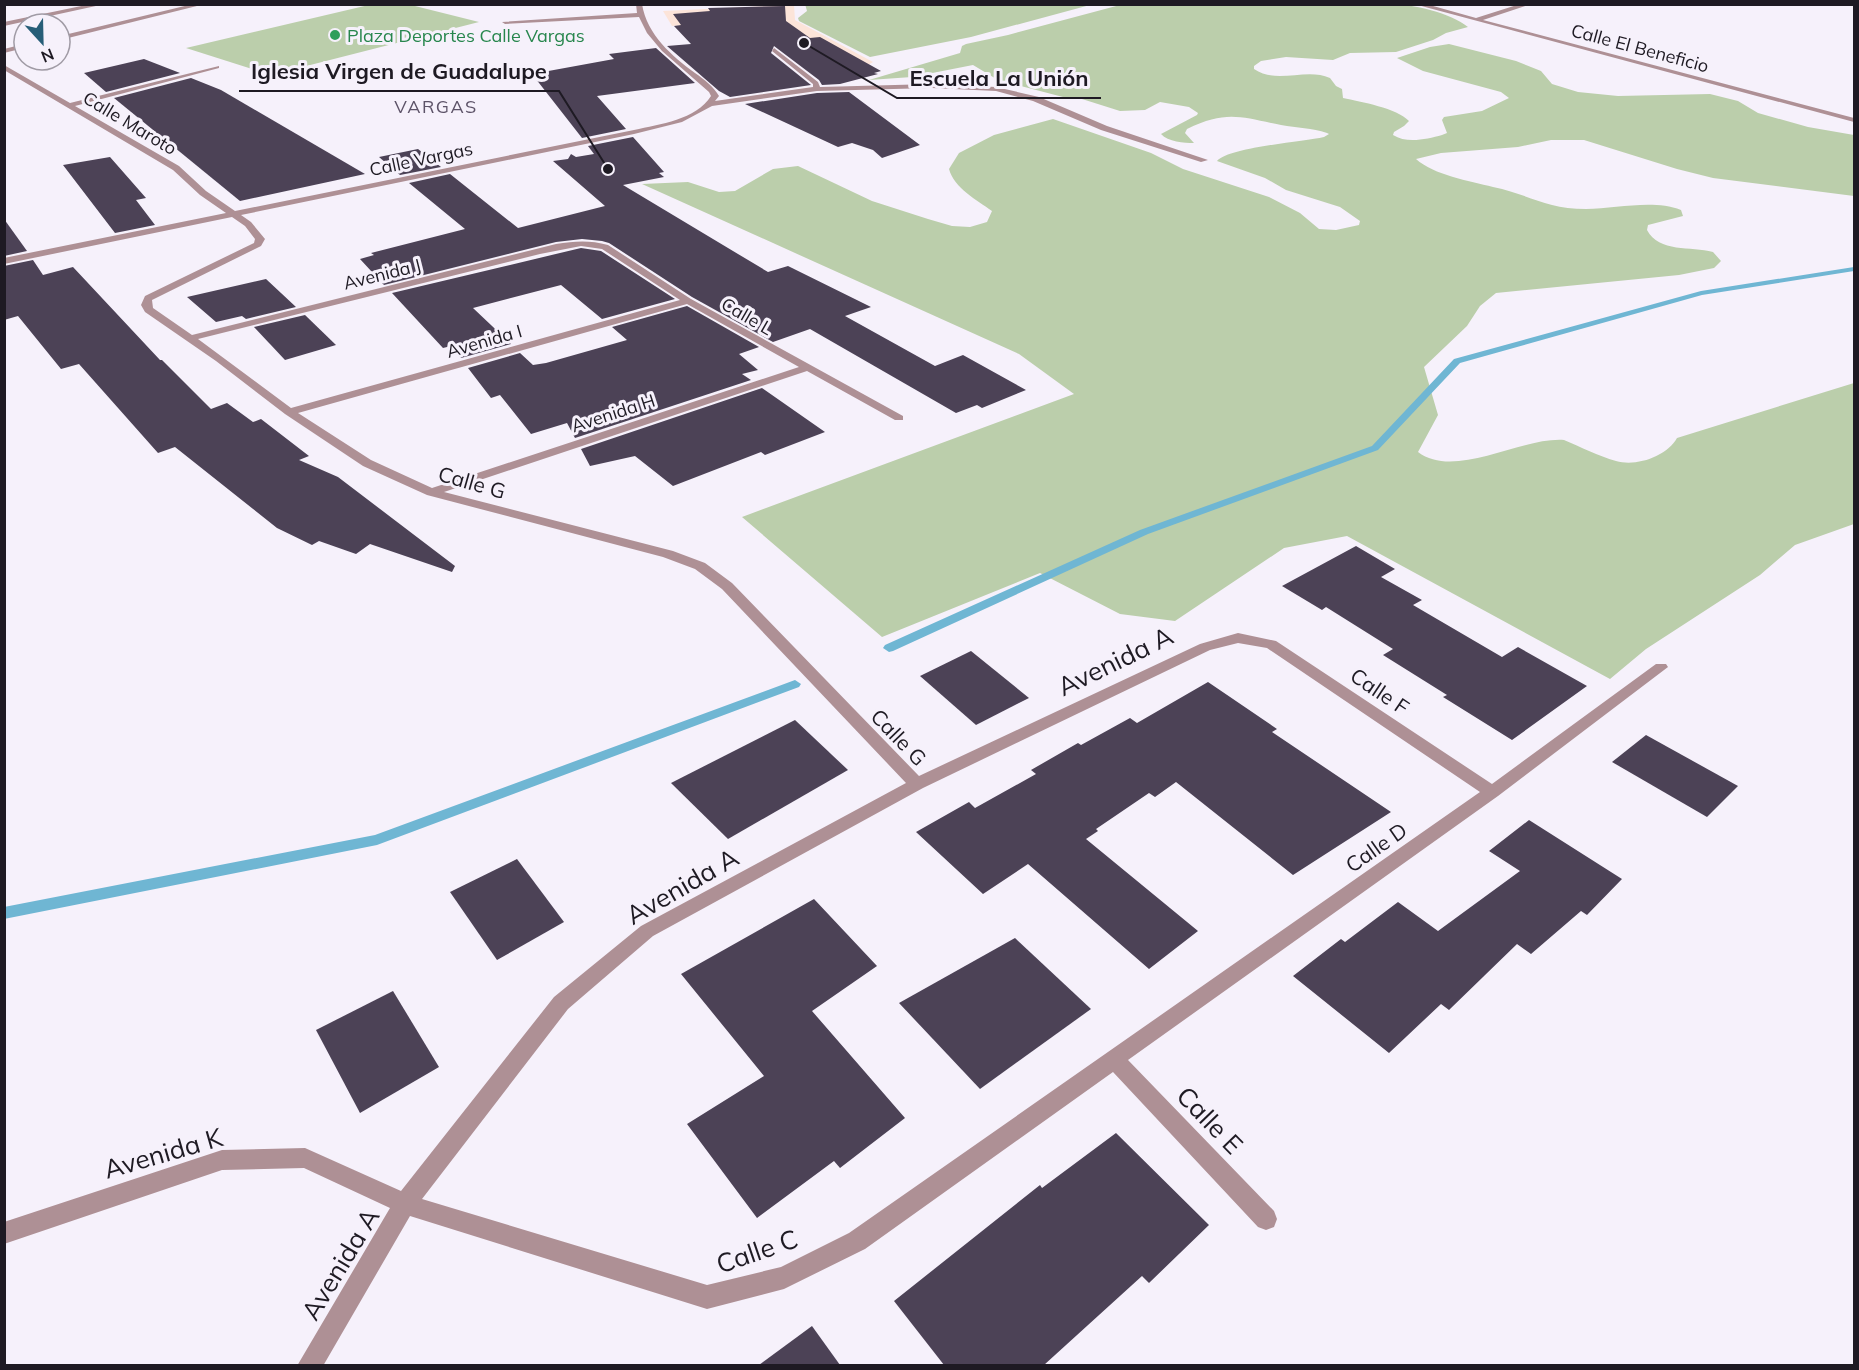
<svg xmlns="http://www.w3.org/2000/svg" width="1859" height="1370" font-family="Mulish,sans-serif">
<rect width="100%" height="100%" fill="#f6f1fb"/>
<polygon fill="#fce4d9" points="794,5 795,20 873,62 868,65 744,20 672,26 663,11"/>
<g fill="#bbceab">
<polygon points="373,4 411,5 479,22 271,75 186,48"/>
<polygon points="805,4 1090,4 1090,5 971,37 870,57 799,21 798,18 807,11"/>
<path d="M1347,4c14,4 25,1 38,0 24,-1 65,8 83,23l-22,6 -13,7 -37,12 -46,1 -17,7 -47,-3 -25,4 -7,5v3c23,16 52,-2 76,9l6,8 6,3 1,9c18,4 54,10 66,23l-5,5 -10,6 -1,3c14,9 34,4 49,0l5,-2 -5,-13 2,-3 38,-6 27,-13 -8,-6 -78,-21 -26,-13 33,-11 19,-3 67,17 25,10 11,13 26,8 40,4 92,-2 28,7 20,12 50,14 46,8v61l-141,-18 -36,-9 -93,-29h-33l-33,7 -77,6 -25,6c18,16 53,22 77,28 35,7 53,22 93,22 30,0 66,-10 95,1l2,6 -35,9 -1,5c12,23 44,16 66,22l8,9 -7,7 -35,7 -183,18 -16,13 -13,20 -43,41 14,48 -20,37c37,28 102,-15 146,-12 17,7 34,16 52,21 21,6 51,-5 61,-23l177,-55v141l-59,21 -35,30 -114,74 -36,30 -263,-143 -63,12 -109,73 -55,-7 -80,-41 -158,64 -140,-120 332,-123 -55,-40 -377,-170 46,-2 31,10 16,-1 38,-22 25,-3 74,35 56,18 24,7 18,1 17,-5 5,-11c-15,-11 -38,-23 -43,-42l10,-16 35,-18 59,-16 98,34 32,16 86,28 31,16 19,16 17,1 23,-5 1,-4 -20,-14 -54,-17 -21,-12 -48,-17c13,-14 85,-19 107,-24l5,-3 -2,-1c-15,-5 -30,-5 -46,-8 -41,-8 -54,-15 -94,4l-2,4 9,10c-10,0 -26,-1 -33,-9l36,-19 1,-2 -9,-6 -29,-5 -15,8 -25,1 -38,-12 -19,-2 -65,-17 -25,-15 -61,12 -43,3 91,-27 2,-7 4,-2 42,-9 112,-30z"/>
</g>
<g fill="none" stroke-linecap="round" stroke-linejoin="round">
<g fill="#6fb6d3" fill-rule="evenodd">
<polygon points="1854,267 1854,271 1702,295 1460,363 1378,450 1148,534 893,651 889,652 883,648 885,645 1140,530 1372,446 1454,359 1701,291"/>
<polygon points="795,680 801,684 799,687 377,845 4,919 4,907 375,835"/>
</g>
</g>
<g fill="#4c4256">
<polygon points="785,6 786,21 810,38 820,37 881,71 874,73 878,74 840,84 822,85 819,80 774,46 771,53 811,85 730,97 719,91 667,46 691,44 674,26 681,25 673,14 710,11 708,8"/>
<polygon points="656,48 695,83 597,96 626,129 582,138 532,74 614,59 609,54"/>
<polygon points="144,59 180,73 106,92 84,73"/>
<polygon points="191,78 221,90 365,174 240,201 114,98"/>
<polygon points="849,92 920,145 882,158 873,150 852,143 838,147 745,104 817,93"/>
<polygon points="633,137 664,172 659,173 664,177 623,185 768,272 788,266 871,307 845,316 935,366 963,355 1026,390 982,408 977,405 956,413 810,329 773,342 692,297 609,243 602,241 582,239 556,242 384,285 360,259 374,255 371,253 465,229 409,183 450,174 518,228 605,206 553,161 568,159 571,154 576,157 594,154 588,146"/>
<polygon points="418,149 441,167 400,175 379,157"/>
<polygon points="110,157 146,198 136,200 155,225 115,233 63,165"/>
<polygon points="4,219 27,251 4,256"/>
<polygon points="581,248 601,251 675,299 602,319 561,285 473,308 511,344 461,358 451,346 443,348 392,293"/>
<polygon points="33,260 43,275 73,267 160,360 162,360 211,409 227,403 253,422 261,419 309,456 299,460 338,477 455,566 452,572 370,544 356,554 319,541 312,545 277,528 175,447 158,453 79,364 61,369 18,316 4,320 4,266"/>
<polygon points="266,279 296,307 246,319 242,316 216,322 187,297"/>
<polygon points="687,306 759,347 739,354 758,370 742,374 751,380 575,438 567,423 531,434 500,395 491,398 468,368 520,353 533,365 546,363 627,340 612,327"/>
<polygon points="305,315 336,345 285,360 254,327"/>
<polygon points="762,388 825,432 765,455 761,452 673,486 635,456 590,466 581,449"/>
<polygon points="1356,546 1395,569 1381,577 1422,600 1413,605 1502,657 1518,647 1587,686 1512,740 1443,697 1447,695 1383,655 1393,649 1326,607 1322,610 1282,586"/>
<polygon points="971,651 1029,698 976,725 920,676"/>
<polygon points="1208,682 1277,729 1272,732 1391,812 1293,875 1176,782 1155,797 1149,793 1096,829 1098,831 1086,839 1198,931 1149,969 1028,864 983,894 916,832 969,802 975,808 1036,774 1031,770 1078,743 1081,745 1130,718 1137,723"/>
<polygon points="795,720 848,770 728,839 671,783"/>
<polygon points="1646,735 1738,786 1707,817 1612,762"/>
<polygon points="1529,820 1622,879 1587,915 1581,911 1531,954 1517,944 1449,1010 1441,1004 1389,1053 1293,976 1341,939 1345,942 1398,902 1438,931 1520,871 1489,851"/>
<polygon points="517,859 564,922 497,960 450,892"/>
<polygon points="814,899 877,966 812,1011 905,1118 840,1168 834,1161 757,1218 687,1124 764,1076 681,974"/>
<polygon points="1015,938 1091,1009 980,1089 899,1003"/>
<polygon points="393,991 439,1067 360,1113 316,1030"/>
<polygon points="1116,1133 1209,1225 1149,1283 1142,1276 1044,1365 944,1365 894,1301 1040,1185 1042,1188"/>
<polygon points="812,1326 840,1365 759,1365"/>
</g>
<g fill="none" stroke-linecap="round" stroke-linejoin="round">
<g fill="#ae9095" fill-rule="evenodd">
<polygon points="91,4 105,4 4,26 4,22"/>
<polygon points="193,4 205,4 60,40 60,36"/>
<path d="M636,4h6c5,31 30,52 53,69 10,7 18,13 24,23l-4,5 98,-14v-3l-41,-33 2,-3 44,34 2,5 112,-3 64,3 43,10 68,29 101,34 -7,2 -100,-32 -68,-29 -37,-10 -64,-3 -115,3 -105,15 -30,16 -48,12 -393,81 10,7 14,17 -4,7 -109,54 1,8 39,27 364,-91c19,-3 34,-4 52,1l83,54 212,117v4h-8l-88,-49 -363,121 229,59 32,12 27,20 187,193 281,-132 38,-11 38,8 216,143 164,-120h10l2,3 -170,129 -370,264 146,151 3,8 -3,8 -8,3 -8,-3 -145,-155 -248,177 -81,40 -77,20 -297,-93 -87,150h-26l93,-158 -86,-40 -82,2 -218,74v-22l218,-72 83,-2 96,43 153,-194 87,-71 265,-143 -184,-194 -27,-20 -32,-12 -236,-62 -64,-29 -78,-52 -69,-53 -71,-49 -4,-7 4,-9 109,-53 1,-4 -10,-13 -13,-9 -228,47v-6l222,-45 -26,-18 -27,-25 -169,-100v-5l66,38 149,-37v2l-144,38 104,60 27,25 29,20 399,-81c26,-6 62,-10 77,-34l-2,-4 -47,-41 -15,-18 -8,-16 -134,7 -3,-2 135,-9zM581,246l21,3 78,51 -389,108 -93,-69 342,-85zM687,304l112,63 -367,121 -61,-28 -73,-47zM1238,643l29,5 213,144 -631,441 -68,34 -74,18 -285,-86 146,-190 85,-73 270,-148 287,-138z"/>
<polygon points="1426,4 1476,18 1520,4 1531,4 1483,20 1854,118 1854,122 1414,4"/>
<polygon points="24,44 24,48 4,53 4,49"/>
</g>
</g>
<circle fill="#2e9e5b" stroke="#f6f1fb" stroke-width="2" cx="335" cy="35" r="6"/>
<g text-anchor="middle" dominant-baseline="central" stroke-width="6" stroke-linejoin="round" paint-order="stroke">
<g font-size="18" fill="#27864d" stroke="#f6f1fb" text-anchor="start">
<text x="347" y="35">Plaza Deportes Calle Vargas</text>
</g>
<g font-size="18" fill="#1e1a23" stroke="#f6f1fb">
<text transform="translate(1640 48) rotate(15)">Calle El Beneficio</text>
<text transform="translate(130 123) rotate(31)">Calle Maroto</text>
<text transform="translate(421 159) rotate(-12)">Calle Vargas</text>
<text transform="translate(382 274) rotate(-14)">Avenida J</text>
<text transform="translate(747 316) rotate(30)">Calle L</text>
<text transform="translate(484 341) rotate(-16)">Avenida I</text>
<text transform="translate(613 413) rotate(-18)">Avenida H</text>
</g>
<g font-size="18" letter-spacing="1.5" fill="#5d5368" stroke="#f6f1fb">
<text x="436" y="106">VARGAS</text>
</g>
<g font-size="21" fill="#1e1a23" stroke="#f6f1fb">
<text transform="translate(472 482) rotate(16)">Calle G</text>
<text transform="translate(1380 691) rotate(34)">Calle F</text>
<text transform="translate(899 737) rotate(46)">Calle G</text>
<text transform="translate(1376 847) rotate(-35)">Calle D</text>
</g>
<g font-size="26" fill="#1e1a23" stroke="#f6f1fb">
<text transform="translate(1115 661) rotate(-26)">Avenida A</text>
<text transform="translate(682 886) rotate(-30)">Avenida A</text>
<text transform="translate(1210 1120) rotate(46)">Calle E</text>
<text transform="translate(163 1153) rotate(-16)">Avenida K</text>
<text transform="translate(757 1251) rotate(-19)">Calle C</text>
<text transform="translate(340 1264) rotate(-59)">Avenida A</text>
</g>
</g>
<path fill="none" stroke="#1e1a23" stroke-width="2" d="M608 169L559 91H239M804 43L897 98H1101"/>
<g fill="#1e1a23" stroke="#f6f1fb" stroke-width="2">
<circle cx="608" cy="169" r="6"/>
<circle cx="804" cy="43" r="6"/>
</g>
<g font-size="22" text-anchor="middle" font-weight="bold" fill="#1e1a23" stroke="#f6f1fb" stroke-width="6" stroke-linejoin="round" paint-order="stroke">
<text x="399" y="79">Iglesia Virgen de Guadalupe</text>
<text x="999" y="86">Escuela La Unión</text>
</g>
<rect width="1859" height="1370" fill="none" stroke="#1e1a23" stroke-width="12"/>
<g transform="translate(42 42) rotate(158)"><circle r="28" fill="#f6f1fb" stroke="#a09ba5" stroke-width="1.5"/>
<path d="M0-4.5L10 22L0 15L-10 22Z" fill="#275e78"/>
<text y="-9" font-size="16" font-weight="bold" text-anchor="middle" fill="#1e1a23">N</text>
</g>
</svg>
